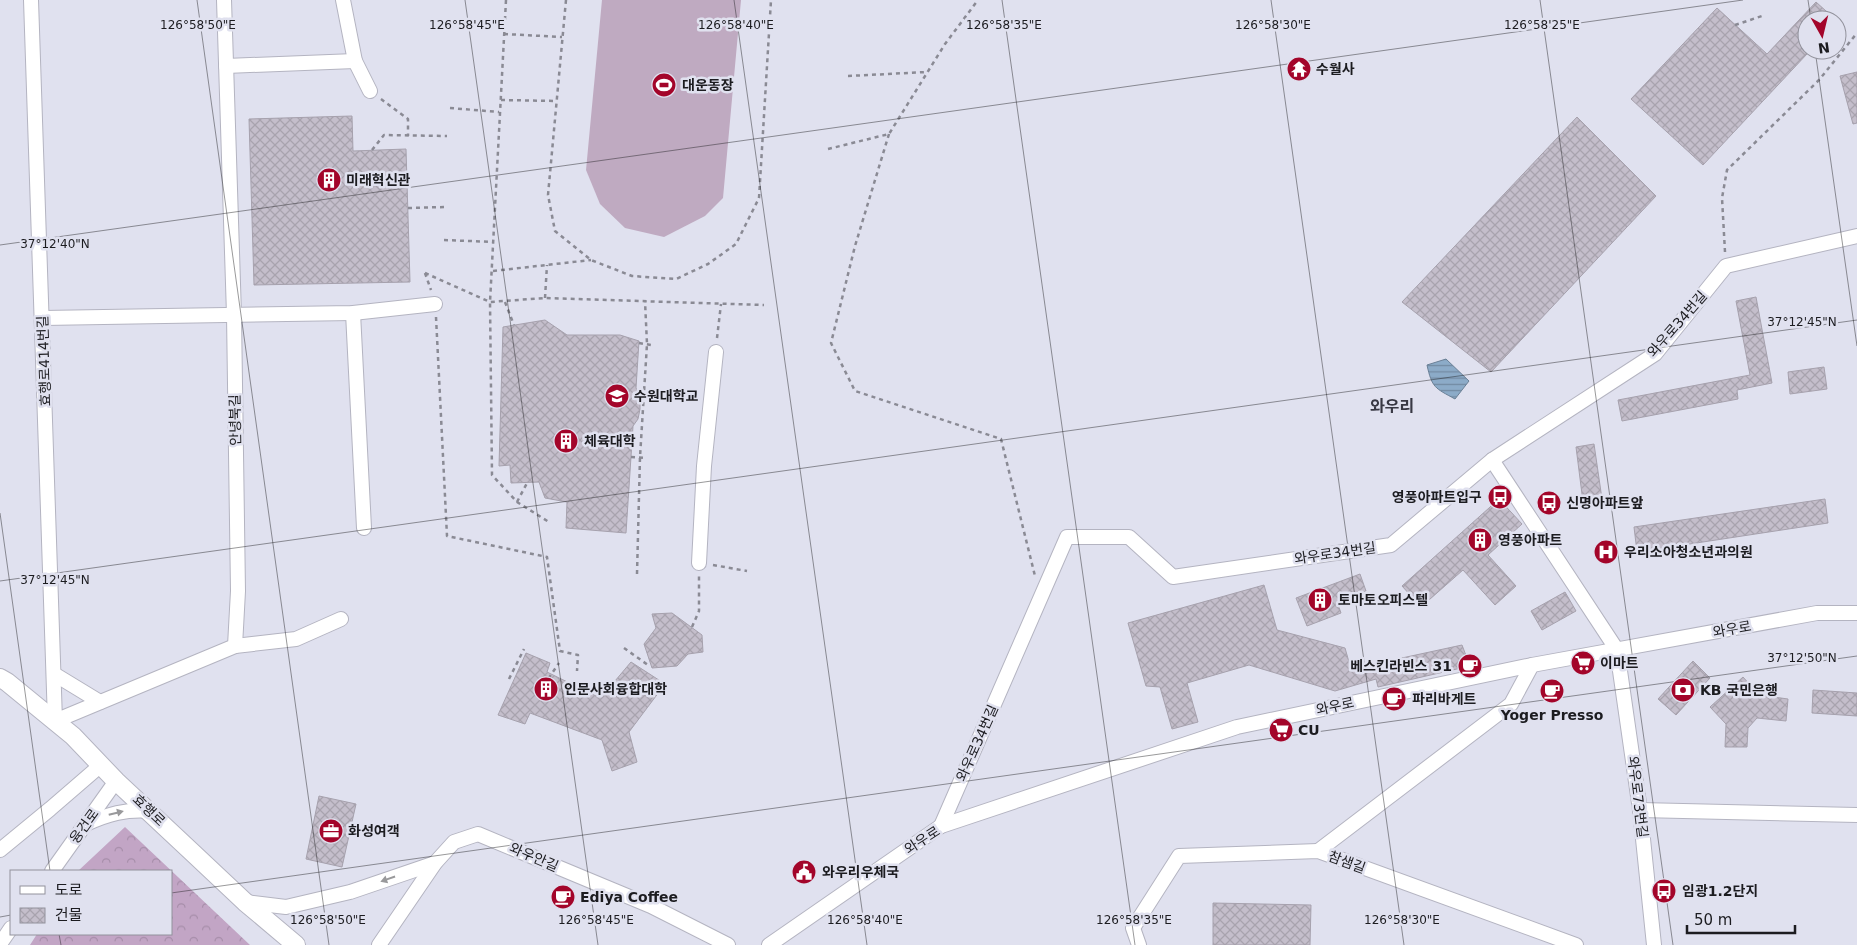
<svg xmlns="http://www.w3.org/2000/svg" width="1857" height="945" font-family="'DejaVu Sans','Noto Sans KR',sans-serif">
<defs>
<pattern id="forest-crowns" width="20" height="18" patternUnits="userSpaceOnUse" patternTransform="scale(1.25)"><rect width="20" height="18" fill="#c2a5c5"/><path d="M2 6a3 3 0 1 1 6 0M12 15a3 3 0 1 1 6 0" fill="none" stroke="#a68da9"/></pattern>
<pattern id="water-rules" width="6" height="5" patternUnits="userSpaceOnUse" patternTransform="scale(1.25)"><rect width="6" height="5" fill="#8cabc8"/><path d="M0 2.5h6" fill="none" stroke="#728aa2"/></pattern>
<pattern id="building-cross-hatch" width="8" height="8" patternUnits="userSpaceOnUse" patternTransform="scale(1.25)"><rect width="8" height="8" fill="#c4becb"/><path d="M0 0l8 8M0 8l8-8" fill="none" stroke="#a8a3ae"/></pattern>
</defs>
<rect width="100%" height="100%" fill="#e0e1ef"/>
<polygon fill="url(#forest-crowns)" points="125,827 250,945 30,945 37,934 171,934 171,871 78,871"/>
<polygon fill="#bfaac1" points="602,0 741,0 723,198 705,216 664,237 625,228 600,204 586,170"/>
<path fill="url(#water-rules)" stroke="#6a8096" d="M1446,359l23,22 -14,18c-20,-11 -23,-11 -28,-34z"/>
<g fill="url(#building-cross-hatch)" stroke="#a6a1ad">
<polygon points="1816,2 1836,20 1807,20 1807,54 1703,165 1631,99 1717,8 1767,54"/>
<polygon points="1857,72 1857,123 1853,124 1840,76"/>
<polygon points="352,116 353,151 406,149 410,282 254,285 249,119"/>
<polygon points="1577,117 1656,196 1491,372 1402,302"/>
<polygon points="1756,297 1772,383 1737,390 1738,399 1622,421 1618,400 1750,375 1736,301"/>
<polygon points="545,320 567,335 620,335 639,341 636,388 640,396 640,409 638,419 633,426 626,533 566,528 567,502 545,498 539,482 511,483 510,465 499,466 503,327"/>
<polygon points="1824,367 1827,389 1790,394 1788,372"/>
<polygon points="1594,444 1602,499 1583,502 1576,447"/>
<polygon points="1499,499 1522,524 1488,555 1516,586 1495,605 1463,570 1421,607 1402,586"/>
<polygon points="1825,499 1828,523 1637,552 1634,527"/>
<polygon points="1360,574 1366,591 1337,602 1341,613 1307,626 1296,598"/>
<polygon points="1264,585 1277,630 1345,648 1351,669 1462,645 1470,666 1378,687 1376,679 1335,691 1249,665 1187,683 1198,722 1172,729 1160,687 1146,686 1128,623"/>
<polygon points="1565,592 1576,611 1542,630 1531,611"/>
<polygon points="672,613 702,635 703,652 688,654 677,666 652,668 644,644 656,628 652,614"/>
<polygon points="526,653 550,663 547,672 596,696 600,693 604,694 631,662 665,684 629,732 637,762 612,771 602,740 530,713 525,724 498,715"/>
<polygon points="1693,661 1710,678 1676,715 1658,699"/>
<polygon points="1743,677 1759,695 1788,699 1786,721 1757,718 1748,728 1747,747 1725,747 1726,724 1710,707"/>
<polygon points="1813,690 1857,693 1857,716 1812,713"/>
<polygon points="319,796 356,804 342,867 306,859"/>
<polygon points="1213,903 1311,905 1310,945 1213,945"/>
</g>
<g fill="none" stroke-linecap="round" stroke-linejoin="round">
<defs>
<g id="minor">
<polyline points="31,0 55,721 235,646 238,591 234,315 224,0"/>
<polyline points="343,0 355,61 370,91"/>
<polyline points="226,66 355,61"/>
<polyline points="353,313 364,528"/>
<polyline points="43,318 353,313 435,304"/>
<polyline points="1492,460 1617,650 1640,810 1654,945"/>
<polyline points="699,563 704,466 716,352"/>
<polyline points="235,646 296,639 341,619"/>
<polyline points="54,674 100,702"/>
<polyline points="1640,810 1857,815"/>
<path d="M86,824c22,-10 40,-15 64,-13"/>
<polyline points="941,826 1067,537 1129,537 1173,577 1391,545 1492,460 1655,354 1726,266 1857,236"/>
<polyline points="0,850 50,809 101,765"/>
<polyline points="1318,851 1511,704 1532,665"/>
<polyline points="52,871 116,781"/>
<polyline points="245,902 286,907 350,892 435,863"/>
<polyline points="0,944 11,928"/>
<polyline points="379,945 435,863 454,842 478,834 651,906 728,945"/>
<polyline points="769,945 941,826 1237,727 1532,665 1817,613 1857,613"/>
<polyline points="1139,945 1133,928 1179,856 1318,851 1576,945"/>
</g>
<polyline id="major" points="0,678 7,682 73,736 116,781 194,854 245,902 296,945"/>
</defs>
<use href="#minor" stroke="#b4b4c1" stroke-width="16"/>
<use href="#major" stroke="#b4b4c1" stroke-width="20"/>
<g stroke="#8a8a94" stroke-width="2.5" stroke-dasharray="4 4" stroke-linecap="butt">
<polyline points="506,0 490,302 492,475 517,502 549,522"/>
<polyline points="566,0 548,195 555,231 591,260 632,276 676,279 708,264 736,244 759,198 771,0"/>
<polyline points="1735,25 1762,16"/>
<polyline points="504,34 562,37"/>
<polyline points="848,76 927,72"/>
<polyline points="381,99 408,119 408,136"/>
<polyline points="501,100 556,101"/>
<polyline points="450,108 499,112"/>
<polyline points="889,134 855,246 831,343 855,391 1001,439 1035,576"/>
<polyline points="828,149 889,134 945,44 978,0"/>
<polyline points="372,150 384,135 447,136"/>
<polyline points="408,208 445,207"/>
<polyline points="444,240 494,242"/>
<polyline points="1725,252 1722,198 1727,170 1819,80 1857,33"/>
<polyline points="493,271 591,260"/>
<polyline points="425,273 431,290"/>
<polyline points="425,273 490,302 545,298 764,305"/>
<polyline points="545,298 547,265"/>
<polyline points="505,302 514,325"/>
<polyline points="436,317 447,536 547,557 560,651 578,655 577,671"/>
<polyline points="717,338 721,304"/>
<polyline points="639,343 651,345"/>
<polyline points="631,457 646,458"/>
<polyline points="517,502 527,483"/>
<polyline points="713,565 747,571"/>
<polyline points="637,574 640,457 647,344 645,301"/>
<polyline points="692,627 699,611 699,575"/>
<polyline points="624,648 648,665"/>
<polyline points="509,679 524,649"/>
<polyline points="544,685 559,663"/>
<polyline points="600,693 600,681"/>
</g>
<use href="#minor" stroke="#fff" stroke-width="14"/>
<use href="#major" stroke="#fff" stroke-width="18"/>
</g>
<defs><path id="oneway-solid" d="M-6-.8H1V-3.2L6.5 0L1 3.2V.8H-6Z" transform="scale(1.25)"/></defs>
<g fill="#99999b">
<use href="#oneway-solid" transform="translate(116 813) rotate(-14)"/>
<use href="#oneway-solid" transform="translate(388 879) rotate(161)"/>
</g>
<path fill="none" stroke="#1c1c20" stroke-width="1" stroke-opacity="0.45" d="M197,0l132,945M465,0l133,945M734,0l133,945M1002,0l133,945M1271,0l133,945M1540,0l133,945M1808,0l3,20M1815,50l42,296M0,245l1743,-245M0,513l50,358M0,581l1857,-261M171,893l1686,-237M0,917l11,-2M59,934l2,11"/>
<defs>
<symbol id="temple-disc" viewBox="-11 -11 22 22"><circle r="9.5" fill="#a3052a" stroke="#e0e1ef"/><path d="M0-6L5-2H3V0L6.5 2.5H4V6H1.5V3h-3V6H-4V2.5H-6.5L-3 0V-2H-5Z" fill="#fff"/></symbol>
<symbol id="stadium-disc" viewBox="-11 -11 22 22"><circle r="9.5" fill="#a3052a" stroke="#e0e1ef"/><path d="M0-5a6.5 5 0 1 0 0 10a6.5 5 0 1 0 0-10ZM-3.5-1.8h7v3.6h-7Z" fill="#fff"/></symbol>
<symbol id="building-disc" viewBox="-11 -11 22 22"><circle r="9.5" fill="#a3052a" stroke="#e0e1ef"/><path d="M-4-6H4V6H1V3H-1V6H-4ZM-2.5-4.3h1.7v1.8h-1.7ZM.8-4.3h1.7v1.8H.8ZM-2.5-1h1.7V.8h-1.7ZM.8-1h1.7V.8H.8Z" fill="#fff"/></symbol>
<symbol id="university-disc" viewBox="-11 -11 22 22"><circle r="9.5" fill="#a3052a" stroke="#e0e1ef"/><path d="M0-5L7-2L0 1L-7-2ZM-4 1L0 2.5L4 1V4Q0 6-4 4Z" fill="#fff"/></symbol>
<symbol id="bus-disc" viewBox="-11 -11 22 22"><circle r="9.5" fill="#a3052a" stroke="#e0e1ef"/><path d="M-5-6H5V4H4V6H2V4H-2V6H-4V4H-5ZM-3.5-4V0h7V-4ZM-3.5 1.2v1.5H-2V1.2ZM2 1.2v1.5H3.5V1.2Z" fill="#fff"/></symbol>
<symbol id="hospital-disc" viewBox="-11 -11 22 22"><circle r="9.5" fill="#a3052a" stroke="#e0e1ef"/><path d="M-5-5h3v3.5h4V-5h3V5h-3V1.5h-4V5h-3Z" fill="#fff"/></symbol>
<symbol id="supermarket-disc" viewBox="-11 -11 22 22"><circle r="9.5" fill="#a3052a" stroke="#e0e1ef"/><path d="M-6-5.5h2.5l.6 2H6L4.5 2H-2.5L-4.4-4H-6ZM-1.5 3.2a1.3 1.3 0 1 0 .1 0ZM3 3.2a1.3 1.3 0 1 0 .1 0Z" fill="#fff"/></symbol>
<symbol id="cafe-disc" viewBox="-11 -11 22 22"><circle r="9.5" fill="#a3052a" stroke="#e0e1ef"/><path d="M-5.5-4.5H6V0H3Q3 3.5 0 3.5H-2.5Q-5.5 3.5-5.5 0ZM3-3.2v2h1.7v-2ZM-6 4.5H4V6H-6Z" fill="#fff"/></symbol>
<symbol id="bank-disc" viewBox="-11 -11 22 22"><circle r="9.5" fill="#a3052a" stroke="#e0e1ef"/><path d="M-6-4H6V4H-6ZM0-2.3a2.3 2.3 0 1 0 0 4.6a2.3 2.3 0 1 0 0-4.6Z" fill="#fff"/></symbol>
<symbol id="office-disc" viewBox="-11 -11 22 22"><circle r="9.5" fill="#a3052a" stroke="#e0e1ef"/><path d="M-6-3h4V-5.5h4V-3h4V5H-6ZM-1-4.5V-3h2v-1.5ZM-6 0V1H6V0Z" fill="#fff"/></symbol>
<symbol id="civic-disc" viewBox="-11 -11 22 22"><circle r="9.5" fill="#a3052a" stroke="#e0e1ef"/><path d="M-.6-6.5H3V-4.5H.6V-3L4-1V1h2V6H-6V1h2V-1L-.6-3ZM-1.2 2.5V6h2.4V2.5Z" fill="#fff"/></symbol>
</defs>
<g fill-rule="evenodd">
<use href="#temple-disc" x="1285" y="55" width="28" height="28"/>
<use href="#stadium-disc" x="650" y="71" width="28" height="28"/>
<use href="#building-disc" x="315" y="166" width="28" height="28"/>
<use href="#university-disc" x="603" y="382" width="28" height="28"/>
<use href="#building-disc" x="552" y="427" width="28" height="28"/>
<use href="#bus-disc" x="1486" y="483" width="28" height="28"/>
<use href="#bus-disc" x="1535" y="489" width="28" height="28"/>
<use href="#building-disc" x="1466" y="526" width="28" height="28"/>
<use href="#hospital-disc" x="1592" y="538" width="28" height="28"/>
<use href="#building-disc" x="1306" y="586" width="28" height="28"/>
<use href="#supermarket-disc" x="1569" y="649" width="28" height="28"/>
<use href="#cafe-disc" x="1456" y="652" width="28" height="28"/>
<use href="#building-disc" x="532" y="675" width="28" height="28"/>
<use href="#bank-disc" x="1669" y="676" width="28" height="28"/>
<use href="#cafe-disc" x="1538" y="677" width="28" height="28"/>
<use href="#cafe-disc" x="1380" y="685" width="28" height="28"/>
<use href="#supermarket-disc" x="1267" y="716" width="28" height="28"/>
<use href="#office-disc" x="317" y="817" width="28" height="28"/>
<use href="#civic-disc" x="790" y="858" width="28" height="28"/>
<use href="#bus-disc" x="1650" y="877" width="28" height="28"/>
<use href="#cafe-disc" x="549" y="883" width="28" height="28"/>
</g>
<g text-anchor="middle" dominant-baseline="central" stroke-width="5" stroke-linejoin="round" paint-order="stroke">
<g font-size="14" font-weight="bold" fill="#1c1c20" stroke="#e0e1ef" text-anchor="start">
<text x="1316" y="69">수월사</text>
<text x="682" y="85">대운동장</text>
<text x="346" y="180">미래혁신관</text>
<text x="634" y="396">수원대학교</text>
<text x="584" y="441">체육대학</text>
<text x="1482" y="497" text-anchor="end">영풍아파트입구</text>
<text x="1566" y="503">신명아파트앞</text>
<text x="1498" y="540">영풍아파트</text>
<text x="1624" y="552">우리소아청소년과의원</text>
<text x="1338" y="600">토마토오피스텔</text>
<text x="1600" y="663">이마트</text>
<text x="1452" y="666" text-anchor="end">베스킨라빈스 31</text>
<text x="564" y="689">인문사회융합대학</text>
<text x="1700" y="690">KB 국민은행</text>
<text x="1412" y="699">파리바게트</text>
<text x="1552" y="715" text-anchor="middle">Yoger Presso</text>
<text x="1298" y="730">CU</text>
<text x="348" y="831">화성여객</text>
<text x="822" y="872">와우리우체국</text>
<text x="1682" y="891">임광1.2단지</text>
<text x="580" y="897">Ediya Coffee</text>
</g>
<g font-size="14" fill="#1c1c20" stroke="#e0e1ef">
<text transform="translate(1677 324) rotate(-49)">와우로34번길</text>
<text transform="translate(44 361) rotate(-92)">효행로414번길</text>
<text transform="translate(235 420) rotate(-91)">안녕북길</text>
<text transform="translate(1335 553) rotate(-8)">와우로34번길</text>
<text transform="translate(1732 629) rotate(-10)">와우로</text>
<text transform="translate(1335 706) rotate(-12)">와우로</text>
<text transform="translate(977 743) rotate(-66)">와우로34번길</text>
<text transform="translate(1638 797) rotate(83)">와우로73번길</text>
<text transform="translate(149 810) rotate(44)">효행로</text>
<text transform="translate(84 826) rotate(-54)">융건로</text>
<text transform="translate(922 840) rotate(-33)">와우로</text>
<text transform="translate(534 857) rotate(23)">와우안길</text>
<text transform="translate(1347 862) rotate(20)">참샘길</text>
</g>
<g font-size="16" font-weight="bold" fill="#393944" stroke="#e0e1ef">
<text x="1392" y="406">와우리</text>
</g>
</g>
<g font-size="12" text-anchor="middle" fill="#1c1c20" stroke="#e0e1ef" stroke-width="5" stroke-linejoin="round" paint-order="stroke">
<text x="198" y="29">126°58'50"E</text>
<text x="467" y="29">126°58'45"E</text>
<text x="736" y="29">126°58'40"E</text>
<text x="1004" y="29">126°58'35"E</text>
<text x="1273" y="29">126°58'30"E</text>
<text x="1542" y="29">126°58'25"E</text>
<text x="55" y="248">37°12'40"N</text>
<text x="1802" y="326">37°12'45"N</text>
<text x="55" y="584">37°12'45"N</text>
<text x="1802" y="662">37°12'50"N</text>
<text x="328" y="924">126°58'50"E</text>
<text x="596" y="924">126°58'45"E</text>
<text x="865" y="924">126°58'40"E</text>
<text x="1134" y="924">126°58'35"E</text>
<text x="1402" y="924">126°58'30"E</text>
</g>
<rect x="10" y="870" width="162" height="65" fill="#e0e1ef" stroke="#92929c"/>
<rect x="20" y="886" width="25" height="8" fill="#ffffff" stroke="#92929c"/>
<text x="55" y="895" font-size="15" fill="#1c1c20">도로</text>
<rect x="20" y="908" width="25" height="15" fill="url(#building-cross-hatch)" stroke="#92929c"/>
<text x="55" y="920" font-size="15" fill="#1c1c20">건물</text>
<g transform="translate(1822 35) rotate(172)"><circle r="24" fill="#e0e1ef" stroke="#92929c"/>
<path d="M0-4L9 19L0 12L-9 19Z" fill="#a3052a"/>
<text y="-8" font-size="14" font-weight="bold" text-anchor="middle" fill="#1c1c20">N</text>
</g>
<path d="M1687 925v8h108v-8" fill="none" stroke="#1c1c20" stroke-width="2.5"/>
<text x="1694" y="925" font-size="15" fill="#1c1c20" stroke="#e0e1ef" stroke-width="4" paint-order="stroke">50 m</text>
</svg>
